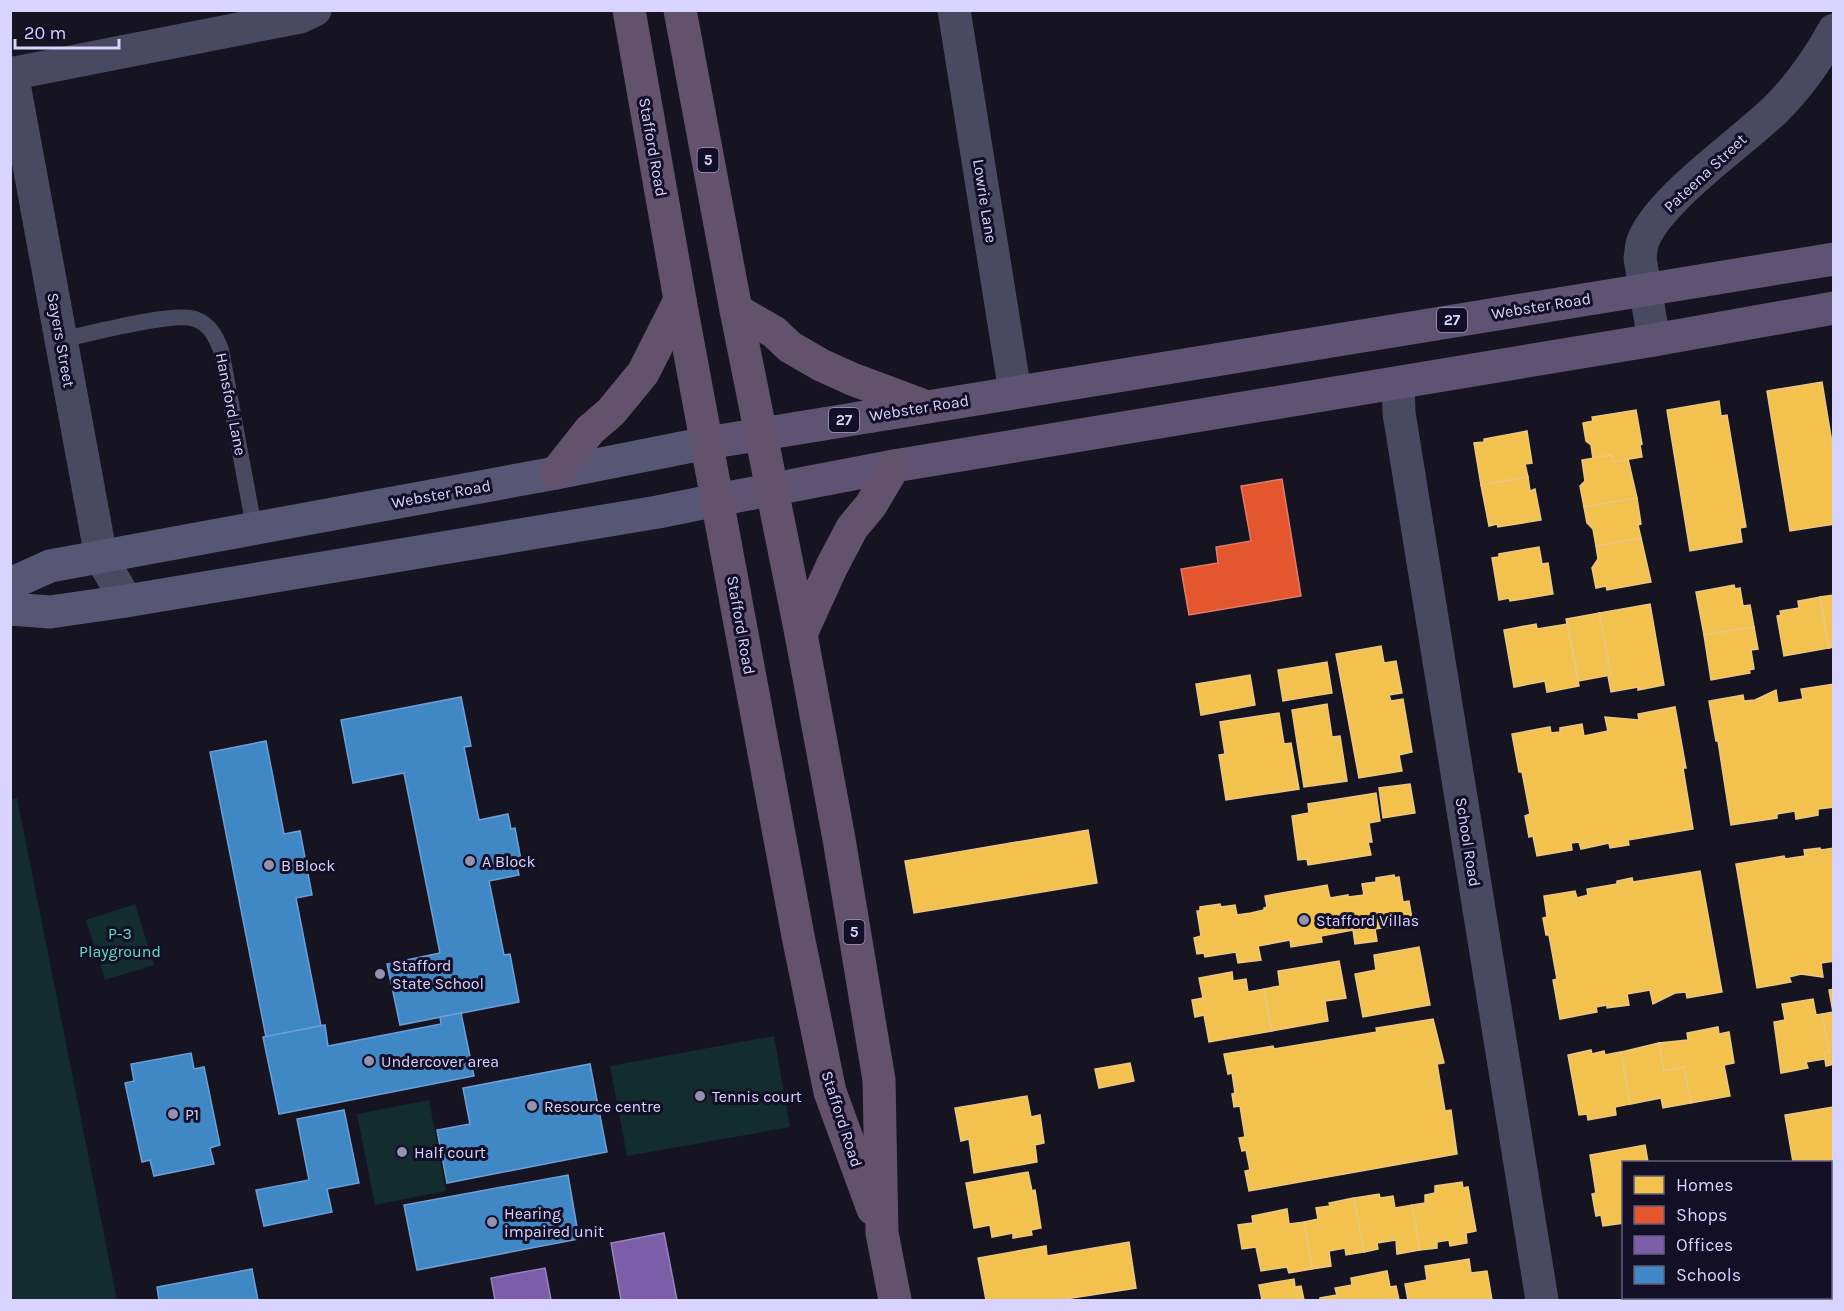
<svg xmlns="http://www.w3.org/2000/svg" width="1844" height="1311" font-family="Karla,sans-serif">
<rect width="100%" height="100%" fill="#161421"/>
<g fill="#132c2d">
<polygon points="17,798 117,1300 11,1300 10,800"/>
<polygon points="135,904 154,965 105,980 86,920"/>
<polygon points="774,1036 790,1127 627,1156 610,1066"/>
<polygon points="429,1100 446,1191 375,1205 357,1114"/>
</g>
<g fill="#f2c14e" stroke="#eac783" stroke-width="1.5">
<polygon points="1822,382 1834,455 1834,524 1790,531 1767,391"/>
<polygon points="1719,401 1721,416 1727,415 1746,527 1740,528 1742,542 1690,551 1667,410"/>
<polygon points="1636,410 1642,444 1640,445 1642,457 1613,462 1611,455 1593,459 1591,445 1586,441 1583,423 1593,421 1592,417"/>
<polygon points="1527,431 1532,463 1525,464 1528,477 1481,485 1474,443 1484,442 1484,439"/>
<polygon points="1611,455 1613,462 1628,459 1637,498 1584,507 1580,486 1585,481 1582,460"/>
<polygon points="1528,477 1530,491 1535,489 1541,520 1498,527 1497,524 1489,526 1481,485"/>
<polygon points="1637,498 1641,524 1638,525 1641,538 1596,546 1593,529 1587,523 1584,507"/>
<polygon points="1641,538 1651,582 1607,590 1606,586 1596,588 1592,568 1598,559 1596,546"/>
<polygon points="1539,547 1542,564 1548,563 1553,594 1510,601 1509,598 1499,600 1492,558 1499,557 1499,554"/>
<polygon points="1734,585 1735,589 1740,588 1743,606 1750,605 1754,627 1704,635 1696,592"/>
<polygon points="1834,595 1834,647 1829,648 1820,597"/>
<polygon points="1820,597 1829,648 1784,656 1777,616 1781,615 1780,611 1799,608 1798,601"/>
<polygon points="1650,604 1664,685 1638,690 1638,687 1611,692 1608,676 1611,675 1599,613"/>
<polygon points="1599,613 1611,675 1579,681 1566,619"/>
<polygon points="1536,624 1537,629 1567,624 1579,686 1547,692 1545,681 1514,687 1504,630"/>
<polygon points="1754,627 1758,649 1751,650 1754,669 1749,670 1750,673 1711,680 1704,635"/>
<polygon points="1381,646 1384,663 1396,661 1402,693 1389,695 1391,701 1403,699 1412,752 1399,755 1402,771 1359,778 1336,654"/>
<polygon points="1327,662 1332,693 1283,701 1278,670"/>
<polygon points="1250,675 1255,705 1201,715 1196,684"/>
<polygon points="1834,684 1834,807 1818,809 1818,815 1796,819 1795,811 1777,814 1777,818 1731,825 1718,741 1716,741 1709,701 1743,695 1744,701 1755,700 1776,690 1778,703 1803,699 1801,689"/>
<polygon points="1327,704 1332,737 1340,736 1347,781 1304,787 1292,710"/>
<polygon points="1675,707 1686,768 1683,768 1693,829 1628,840 1629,845 1610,848 1609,843 1581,849 1579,842 1571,843 1572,850 1537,856 1533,836 1529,837 1525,816 1530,814 1522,772 1519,772 1512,734 1550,727 1551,733 1560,732 1560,728 1582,724 1584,736 1608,731 1605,717 1639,720 1638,714"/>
<polygon points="1279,713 1284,744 1291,743 1299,789 1226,800 1219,755 1225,754 1220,722"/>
<polygon points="1410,784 1415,813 1383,818 1379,788"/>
<polygon points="1376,793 1380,821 1369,823 1372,842 1368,842 1371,855 1308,865 1307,859 1298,860 1292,816 1309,813 1308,804"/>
<polygon points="1088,830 1097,883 914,913 905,861"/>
<polygon points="1820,848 1821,850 1834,848 1834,961 1821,963 1823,977 1801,974 1789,977 1791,982 1757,988 1736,864 1784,856 1785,859 1805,856 1804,850"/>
<polygon points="1700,871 1722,992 1687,998 1686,992 1675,993 1653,1004 1650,990 1627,994 1629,1005 1607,1008 1607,1005 1596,1007 1597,1012 1560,1019 1553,980 1557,979 1549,935 1546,935 1543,918 1547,917 1544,896 1575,891 1577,898 1588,895 1587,889 1617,884 1617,881 1632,878 1633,882"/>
<polygon points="1394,875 1395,878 1399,877 1403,902 1409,901 1412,919 1406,920 1406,924 1375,929 1377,941 1355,944 1353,930 1321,936 1322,942 1291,947 1290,940 1258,946 1261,960 1238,963 1236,952 1205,957 1204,953 1197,954 1194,938 1201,936 1197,911 1200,911 1200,907 1220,904 1221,907 1235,905 1237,915 1251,913 1264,910 1264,908 1267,907 1265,896 1327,885 1330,898 1348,895 1348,897 1364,895 1362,884 1376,882 1376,878"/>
<polygon points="1419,947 1430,1005 1363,1017 1355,974 1376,970 1374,955"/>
<polygon points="1339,961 1346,998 1325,1001 1328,1021 1272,1031 1264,989 1280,986 1278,971"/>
<polygon points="1232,972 1233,981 1246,979 1248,992 1264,989 1272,1031 1209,1042 1204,1015 1195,1017 1192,1000 1203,998 1199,978"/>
<polygon points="1834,989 1834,1064 1826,1066 1824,1053 1829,1052 1822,1014 1833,1012 1829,990"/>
<polygon points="1813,999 1816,1015 1822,1014 1829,1052 1824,1053 1825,1059 1806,1062 1808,1068 1781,1073 1774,1022 1785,1020 1782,1004"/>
<polygon points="1433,1019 1444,1063 1437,1064 1445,1111 1451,1110 1457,1154 1249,1191 1245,1171 1250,1170 1246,1150 1242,1151 1239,1138 1245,1137 1240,1106 1234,1107 1232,1094 1235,1093 1232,1073 1228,1074 1224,1054 1273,1046 1274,1049 1377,1032 1376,1028"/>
<polygon points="1718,1027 1719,1034 1729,1032 1734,1063 1724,1065 1730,1096 1691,1103 1684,1067 1664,1071 1659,1043 1688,1040 1687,1033"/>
<polygon points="1659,1043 1664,1071 1684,1067 1691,1103 1663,1108 1661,1098 1630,1104 1621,1052"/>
<polygon points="1591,1050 1592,1054 1604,1051 1605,1055 1621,1052 1630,1104 1615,1107 1616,1115 1588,1120 1587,1114 1579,1115 1568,1055"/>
<polygon points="1130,1063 1134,1081 1099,1088 1095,1069"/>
<polygon points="1027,1096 1031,1117 1040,1115 1044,1143 1035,1145 1037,1162 974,1173 969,1139 961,1141 955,1108"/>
<polygon points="1834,1107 1834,1189 1830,1190 1830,1162 1793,1162 1785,1115"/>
<polygon points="1645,1145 1648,1162 1624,1162 1624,1223 1603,1226 1601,1215 1596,1216 1592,1194 1596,1193 1590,1155"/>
<polygon points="1028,1172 1032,1191 1035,1190 1041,1228 1031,1230 1032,1235 1013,1238 1013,1233 992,1237 990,1225 974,1228 966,1183"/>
<polygon points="1462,1182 1463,1188 1468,1187 1476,1231 1466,1233 1467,1243 1450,1246 1449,1240 1437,1242 1437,1248 1420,1250 1412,1205 1425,1203 1425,1195 1435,1193 1435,1186"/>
<polygon points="1379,1194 1380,1198 1393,1196 1395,1208 1412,1205 1420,1250 1397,1254 1396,1240 1377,1243 1378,1249 1364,1252 1354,1198"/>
<polygon points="1354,1198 1364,1252 1346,1255 1345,1248 1329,1251 1331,1266 1312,1269 1304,1222 1318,1219 1316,1208 1330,1206 1329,1203"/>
<polygon points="1287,1209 1289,1224 1304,1222 1312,1269 1289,1273 1287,1267 1261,1271 1256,1247 1242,1249 1238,1225 1253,1223 1252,1216"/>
<polygon points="1834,1210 1834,1254 1830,1254 1830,1211"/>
<polygon points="1129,1242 1136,1288 1059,1300 986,1300 978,1258 1046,1246 1047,1256"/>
<polygon points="1830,1254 1834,1254 1834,1300 1826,1300 1825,1298 1830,1298"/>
<polygon points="1469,1259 1471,1273 1487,1271 1492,1300 1408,1300 1405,1284 1427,1280 1425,1266"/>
<polygon points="1387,1271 1390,1287 1396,1286 1399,1300 1320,1300 1320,1298 1337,1295 1335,1288 1352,1285 1351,1278"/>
<polygon points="1294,1279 1295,1287 1301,1286 1304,1300 1262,1300 1259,1285"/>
</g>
<polygon fill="#e4572e" stroke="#e17c6d" stroke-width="1.5" points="1282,479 1301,596 1189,615 1181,569 1218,563 1216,547 1251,541 1241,486"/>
<g fill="#7b5ea7" stroke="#9781c1" stroke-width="1.5">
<polygon points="664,1233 677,1300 621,1300 611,1243"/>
<polygon points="545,1268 551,1300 495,1300 491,1278"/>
</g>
<g fill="#3f88c5" stroke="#6d9fd6" stroke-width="1.5">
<polygon points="461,697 471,746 464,747 479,820 508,814 511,829 515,828 521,860 516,861 519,875 489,881 504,955 510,954 519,1002 400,1025 387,964 440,953 404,773 353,783 341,720"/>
<polygon points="266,741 284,834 300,831 312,895 296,898 321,1026 266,1037 210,752"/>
<polygon points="461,1013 474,1076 279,1114 263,1037 325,1025 328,1046 441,1024 440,1017"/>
<polygon points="191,1053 194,1069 204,1067 220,1145 210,1148 214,1164 154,1176 150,1160 142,1162 125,1083 134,1081 131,1064"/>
<polygon points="590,1064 607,1152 447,1183 437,1130 470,1124 463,1088"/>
<polygon points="344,1110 359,1183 327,1189 332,1212 264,1226 256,1190 309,1180 297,1119"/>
<polygon points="568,1175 579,1239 417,1270 404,1205"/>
<polygon points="252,1269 258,1300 159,1300 157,1287"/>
</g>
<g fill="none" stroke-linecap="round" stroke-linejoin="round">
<path stroke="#4a4962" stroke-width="16" d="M61,340c26,-6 114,-29 134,-21 15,5 21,18 26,31l33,177"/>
<g stroke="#4a4962" stroke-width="33">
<polyline points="954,10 1015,392"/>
<polyline points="12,73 101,557 126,601"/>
<polyline points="10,74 300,17 315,10"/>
<path d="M1654,340l-14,-82c1,-4 1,-10 2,-14 13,-43 101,-102 135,-136 23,-23 41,-49 57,-78"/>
<polyline points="1398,383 1399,413 1542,1300"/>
</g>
<g stroke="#575674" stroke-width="33">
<polyline points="10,584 50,566 556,473 707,443"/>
<polyline points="10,609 50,612 126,601 658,512 717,500"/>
</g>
<g stroke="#5e5373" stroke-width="33">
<polyline points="707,443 1834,259"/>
<polyline points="717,500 894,466 1654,340 1834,308"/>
</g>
<g stroke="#62526e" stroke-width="33">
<polyline points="629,10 680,300 798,936 830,1092 873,1209"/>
<polyline points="680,10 736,310 801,634 839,839 879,1080 882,1233 895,1300"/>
<polyline points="736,310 774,332 790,347 821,365 852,379 927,407"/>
<polyline points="556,473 590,430 611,412 643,373 680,300"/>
<polyline points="801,634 832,566 852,528 871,505 894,466"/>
</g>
</g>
<g fill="#9591b1" stroke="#130f26" stroke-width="2">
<circle cx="470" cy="861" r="6"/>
<circle cx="269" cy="865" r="6"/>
<circle cx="1304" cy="920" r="6"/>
<circle cx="380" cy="974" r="6"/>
<circle cx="369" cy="1061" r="6"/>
<circle cx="700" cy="1096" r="6"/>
<circle cx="532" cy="1106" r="6"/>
<circle cx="173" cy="1114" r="6"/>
<circle cx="402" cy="1152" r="6"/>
<circle cx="492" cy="1222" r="6"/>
</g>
<g text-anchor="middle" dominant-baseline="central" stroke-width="6" stroke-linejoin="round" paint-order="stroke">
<g fill="#130f26" stroke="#9e99be" stroke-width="1.5">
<rect x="697.5" y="148" width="21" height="24" rx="4.5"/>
<rect x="1437" y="308" width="30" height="24" rx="4.5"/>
<rect x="829" y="408" width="30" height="24" rx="4.5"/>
<rect x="843.5" y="920" width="21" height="24" rx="4.5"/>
</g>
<g font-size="15" font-weight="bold" fill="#d9d4ff">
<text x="708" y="160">5</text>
<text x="1452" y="320">27</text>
<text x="844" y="420">27</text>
<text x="854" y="932">5</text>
</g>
<g font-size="16" fill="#d9d4ff" stroke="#130f26">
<text transform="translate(653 147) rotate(80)">Stafford Road</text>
<text transform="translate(1705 173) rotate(-43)">Pateena Street</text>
<text transform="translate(985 201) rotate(81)">Lowrie Lane</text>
<text transform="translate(1541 306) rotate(-9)">Webster Road</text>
<text transform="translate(61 340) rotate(80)">Sayers Street</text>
<text transform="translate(231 404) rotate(79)">Hansford Lane</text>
<text transform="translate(919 408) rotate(-9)">Webster Road</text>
<text transform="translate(441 494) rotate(-10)">Webster Road</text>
<text transform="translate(741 625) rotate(80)">Stafford Road</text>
<text transform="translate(1468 842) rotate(81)">School Road</text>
<text transform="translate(842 1119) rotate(72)">Stafford Road</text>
</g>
<g font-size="16" fill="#d9d4ff" stroke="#130f26" text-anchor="start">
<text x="482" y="861">A Block</text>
<text x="281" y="865">B Block</text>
<text x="1316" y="920">Stafford Villas</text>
<text x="392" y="965">Stafford<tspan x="392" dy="18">State School</tspan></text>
<text x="381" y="1061">Undercover area</text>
<text x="712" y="1096">Tennis court</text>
<text x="544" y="1106">Resource centre</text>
<text x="185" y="1114">P1</text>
<text x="414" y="1152">Half court</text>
<text x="504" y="1213">Hearing<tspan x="504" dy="18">impaired unit</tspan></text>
</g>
<g font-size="16" fill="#5fe0c0" stroke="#130f26">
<text x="120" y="933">P-3<tspan x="120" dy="18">Playground</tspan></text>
</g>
</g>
<rect width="1844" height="1311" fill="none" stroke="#d9d4ff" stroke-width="24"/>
<rect x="1622" y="1161" width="210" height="138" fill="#130f26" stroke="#625e7d" stroke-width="1.5"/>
<rect x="1634" y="1176" width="30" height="18" fill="#f2c14e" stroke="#625e7d" stroke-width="1.5"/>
<text x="1676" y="1191" font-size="18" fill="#d9d4ff">Homes</text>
<rect x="1634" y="1206" width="30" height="18" fill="#e4572e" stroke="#625e7d" stroke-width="1.5"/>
<text x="1676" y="1221" font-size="18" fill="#d9d4ff">Shops</text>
<rect x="1634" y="1236" width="30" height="18" fill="#7b5ea7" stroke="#625e7d" stroke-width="1.5"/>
<text x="1676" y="1251" font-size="18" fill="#d9d4ff">Offices</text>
<rect x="1634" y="1266" width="30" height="18" fill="#3f88c5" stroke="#625e7d" stroke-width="1.5"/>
<text x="1676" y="1281" font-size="18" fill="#d9d4ff">Schools</text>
<path d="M15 39v9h104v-9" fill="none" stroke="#d9d4ff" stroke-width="3"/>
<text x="24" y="39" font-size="18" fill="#d9d4ff" stroke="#130f26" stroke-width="4.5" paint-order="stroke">20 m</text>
</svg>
